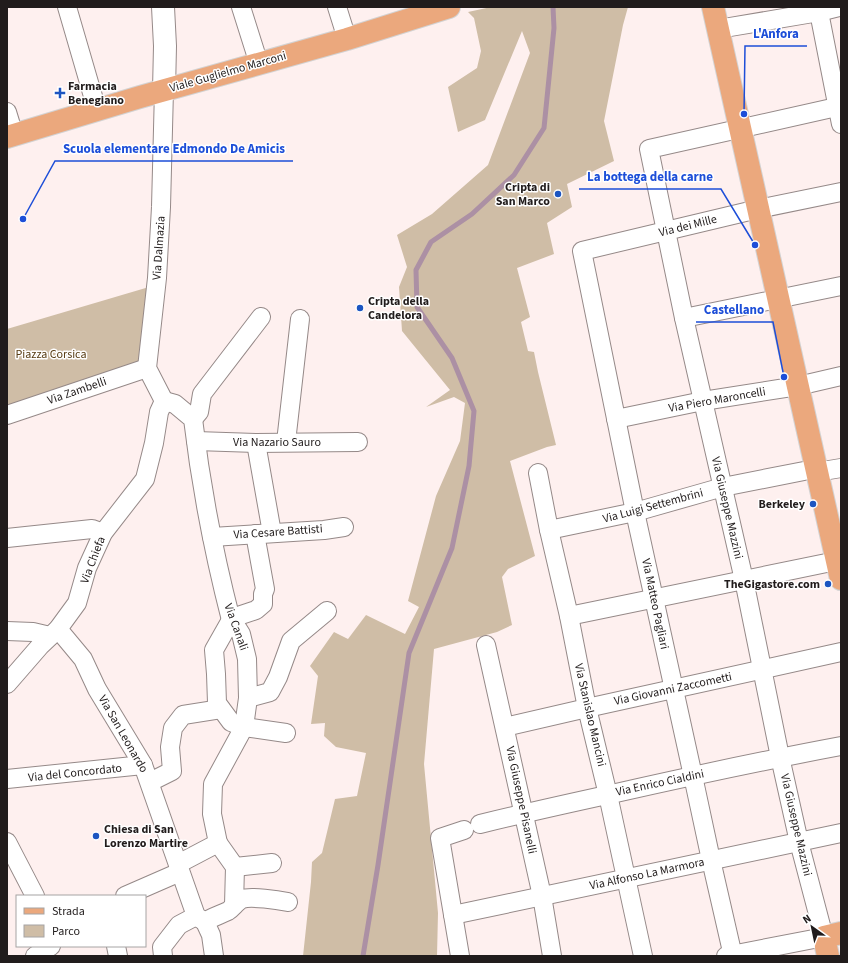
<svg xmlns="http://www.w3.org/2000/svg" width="848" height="963" font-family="'Source Sans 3',sans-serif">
<rect width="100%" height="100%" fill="#fef0ef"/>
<g fill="#cfbda6">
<polygon points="491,7 628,7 623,25 604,121 614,161 567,184 572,207 547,223 554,254 517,268 530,317 521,322 528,351 534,352 538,372 556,445 547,447 510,461 535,556 508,569 502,577 512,625 497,632 434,649 424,764 438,913 437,956 303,956 311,882 312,862 322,853 335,799 357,796 366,753 336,747 324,736 325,723 311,724 318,676 310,666 334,632 348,639 366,615 405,634 419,607 408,601 436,496 460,441 465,403 454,397 426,407 450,390 402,331 399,287 407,267 397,235 432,214 488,165 530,53 522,31 485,120 458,132 448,87 477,68 481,51 474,18 468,12"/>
<polygon points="149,287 142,363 7,408 7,329"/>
</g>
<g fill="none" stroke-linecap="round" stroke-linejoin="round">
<polyline stroke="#ac90a4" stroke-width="5" points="363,956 378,865 409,653 452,548 469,466 474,411 452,358 417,307 416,270 431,242 472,214 514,175 544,128 554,28 553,7"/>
<defs>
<g id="street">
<polyline points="67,7 97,110"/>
<polyline points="241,7 259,64"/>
<polyline points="337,7 347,39"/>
<polyline points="818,7 841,124"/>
<polyline points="718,29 819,12 839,7"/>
<polyline points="164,90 161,207 157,278 147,368 164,401"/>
<polyline points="7,112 14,135"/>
<polyline points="684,318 841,286"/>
<path d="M164,401l11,3 18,15c8,68 21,135 38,201l5,6 5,8 6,25 1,39 -4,29 -31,57 -1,30 6,29 -40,21"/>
<polyline points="7,415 147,368"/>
<polyline points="193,419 199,412 202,394 261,317"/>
<polyline points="616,419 703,401 798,386 841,376"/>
<polyline points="196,441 256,443 358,442"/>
<polyline points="286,442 300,319"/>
<polyline points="256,443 272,533"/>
<polyline points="817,472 841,468"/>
<polyline points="538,473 549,530 569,616 587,708 608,795 643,956"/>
<polyline points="549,530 635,512 723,487 804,471"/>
<polyline points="255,534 265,589 263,594 263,604 256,610 238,616 231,620 214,650 216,674 217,703 231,722 244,727 286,733"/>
<polyline points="212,537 324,530 344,527"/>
<polyline points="7,538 92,529 103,533"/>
<polyline points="569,616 841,560"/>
<polyline points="58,629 83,659 97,689 143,765 196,916 205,922 211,935 214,956"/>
<polyline points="7,631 33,632 50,636"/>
<polyline points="486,645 542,896 552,956"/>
<polyline points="7,684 40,646 58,629 77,603 87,568 103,533 145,479 154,443 159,412 164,401"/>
<polyline points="248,698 270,692 278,677 291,641 327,611"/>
<polyline points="505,727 587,708 841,652"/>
<polyline points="7,779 143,765"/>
<polyline points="150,782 172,771 170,747 173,728 183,715 221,709"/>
<path d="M480,824c45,-11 90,-21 136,-31 75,-17 150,-33 225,-47"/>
<polyline points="7,842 35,896"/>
<polyline points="218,843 235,867 234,905"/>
<polyline points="235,867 272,863"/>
<polyline points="125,896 180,872"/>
<polyline points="453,915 841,833"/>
<path d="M205,922c7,-5 15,-7 23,-11 5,-3 8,-9 14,-12 9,-3 36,1 46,3"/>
<polyline points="116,946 118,956"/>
<polyline points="35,956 51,946"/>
<polyline points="163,956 162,947 179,925 196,916"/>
<polyline points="460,956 440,838 464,830"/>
<polyline points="726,956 824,937 799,842 780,757 744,580 684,318 649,149 841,106"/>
<polyline points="733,956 711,860 693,776 635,512 582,251 758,209 841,192"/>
</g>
<polyline id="secondary" points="163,7 165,46 164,90"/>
<g id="primary">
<polyline points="713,7 841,579"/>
<polyline points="7,137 140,97 347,39 449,7"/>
<polyline points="828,956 824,937 841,933"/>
</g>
</defs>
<use href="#street" stroke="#958988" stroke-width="20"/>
<use href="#secondary" stroke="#958988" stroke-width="24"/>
<use href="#primary" stroke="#d3d2d2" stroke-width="24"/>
<use href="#street" stroke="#fff" stroke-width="18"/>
<use href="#secondary" stroke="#fff" stroke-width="22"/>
<use href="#primary" stroke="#eba87d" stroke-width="22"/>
</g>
<g fill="#1c55c1" stroke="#fff" stroke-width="1.5">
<path d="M58 87h4v4h4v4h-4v4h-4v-4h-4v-4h4z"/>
<circle cx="558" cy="194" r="4"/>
<circle cx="360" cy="308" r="4"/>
<circle cx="813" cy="504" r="4"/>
<circle cx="828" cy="584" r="4"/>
<circle cx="96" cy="836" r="4"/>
</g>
<g text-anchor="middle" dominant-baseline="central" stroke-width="3" stroke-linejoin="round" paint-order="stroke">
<g font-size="12" fill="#211c1c" stroke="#fff">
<text transform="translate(228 72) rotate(-16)">Viale Guglielmo Marconi</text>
<text transform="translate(688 226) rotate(-14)">Via dei Mille</text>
<text transform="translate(159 248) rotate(-86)">Via Dalmazia</text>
<text transform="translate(77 391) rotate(-19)">Via Zambelli</text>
<text transform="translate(717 400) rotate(-10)">Via Piero Maroncelli</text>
<text x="277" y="442">Via Nazario Sauro</text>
<text transform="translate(653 506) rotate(-15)">Via Luigi Settembrini</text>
<text transform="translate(727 508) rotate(77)">Via Giuseppe Mazzini</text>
<text transform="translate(278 532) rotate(-4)">Via Cesare Battisti</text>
<text transform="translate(93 560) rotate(-69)">Via Chiefa</text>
<text transform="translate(655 604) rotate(78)">Via Matteo Pagliari</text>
<text transform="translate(236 627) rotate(70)">Via Canali</text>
<text transform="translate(673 689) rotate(-12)">Via Giovanni Zaccometti</text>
<text transform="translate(590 715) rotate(77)">Via Stanislao Mancini</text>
<text transform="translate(123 734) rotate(60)">Via San Leonardo</text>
<text transform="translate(75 773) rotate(-6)">Via del Concordato</text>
<text transform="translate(660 783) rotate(-12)">Via Enrico Cialdini</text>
<text transform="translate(521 800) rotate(78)">Via Giuseppe Pisanelli</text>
<text transform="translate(796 825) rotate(77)">Via Giuseppe Mazzini</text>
<text transform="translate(647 874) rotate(-12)">Via Alfonso La Marmora</text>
</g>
<g font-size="12" font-weight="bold" fill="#211c1c" stroke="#fff" text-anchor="start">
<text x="68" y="86">Farmacia<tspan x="68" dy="14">Benegiano</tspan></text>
<text x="550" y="187" text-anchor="end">Cripta di<tspan x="550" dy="14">San Marco</tspan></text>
<text x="368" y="301">Cripta della<tspan x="368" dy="14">Candelora</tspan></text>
<text x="805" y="504" text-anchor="end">Berkeley</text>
<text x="820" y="584" text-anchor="end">TheGigastore.com</text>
<text x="104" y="829">Chiesa di San<tspan x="104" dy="14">Lorenzo Martire</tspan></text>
</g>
<g font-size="12" fill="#573b12" stroke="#fff">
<text x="51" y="354">Piazza Corsica</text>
</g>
</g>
<path fill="none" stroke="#1d4ed8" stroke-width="1.5" d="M744 114L745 46H807M23 219L55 161H293M755 245L721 189H579M784 377L773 322H696"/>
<g fill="#1d4ed8" stroke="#fff" stroke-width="1.5">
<circle cx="744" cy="114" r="4"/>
<circle cx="23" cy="219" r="4"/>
<circle cx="755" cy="245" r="4"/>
<circle cx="784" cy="377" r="4"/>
</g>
<g font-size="13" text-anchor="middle" font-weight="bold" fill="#1d4ed8" stroke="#fff" stroke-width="3" stroke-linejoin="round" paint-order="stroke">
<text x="776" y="38">L'Anfora</text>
<text x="174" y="153">Scuola elementare Edmondo De Amicis</text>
<text x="650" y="181">La bottega della carne</text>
<text x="734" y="314">Castellano</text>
</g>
<rect width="848" height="963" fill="none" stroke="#211c1c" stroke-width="16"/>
<rect x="16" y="895" width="130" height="52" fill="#ffffff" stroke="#a6a4a4"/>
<rect x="24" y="908" width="20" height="6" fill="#eba87d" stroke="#a6a4a4"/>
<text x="52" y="915" font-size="12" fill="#211c1c">Strada</text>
<rect x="24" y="925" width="20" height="12" fill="#cfbda6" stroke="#a6a4a4"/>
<text x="52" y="935" font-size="12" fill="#211c1c">Parco</text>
<g transform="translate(812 927) rotate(327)" stroke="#ffffff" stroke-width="3" paint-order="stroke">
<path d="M0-3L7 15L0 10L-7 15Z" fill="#211c1c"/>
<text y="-6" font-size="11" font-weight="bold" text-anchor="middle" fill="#211c1c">N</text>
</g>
</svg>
